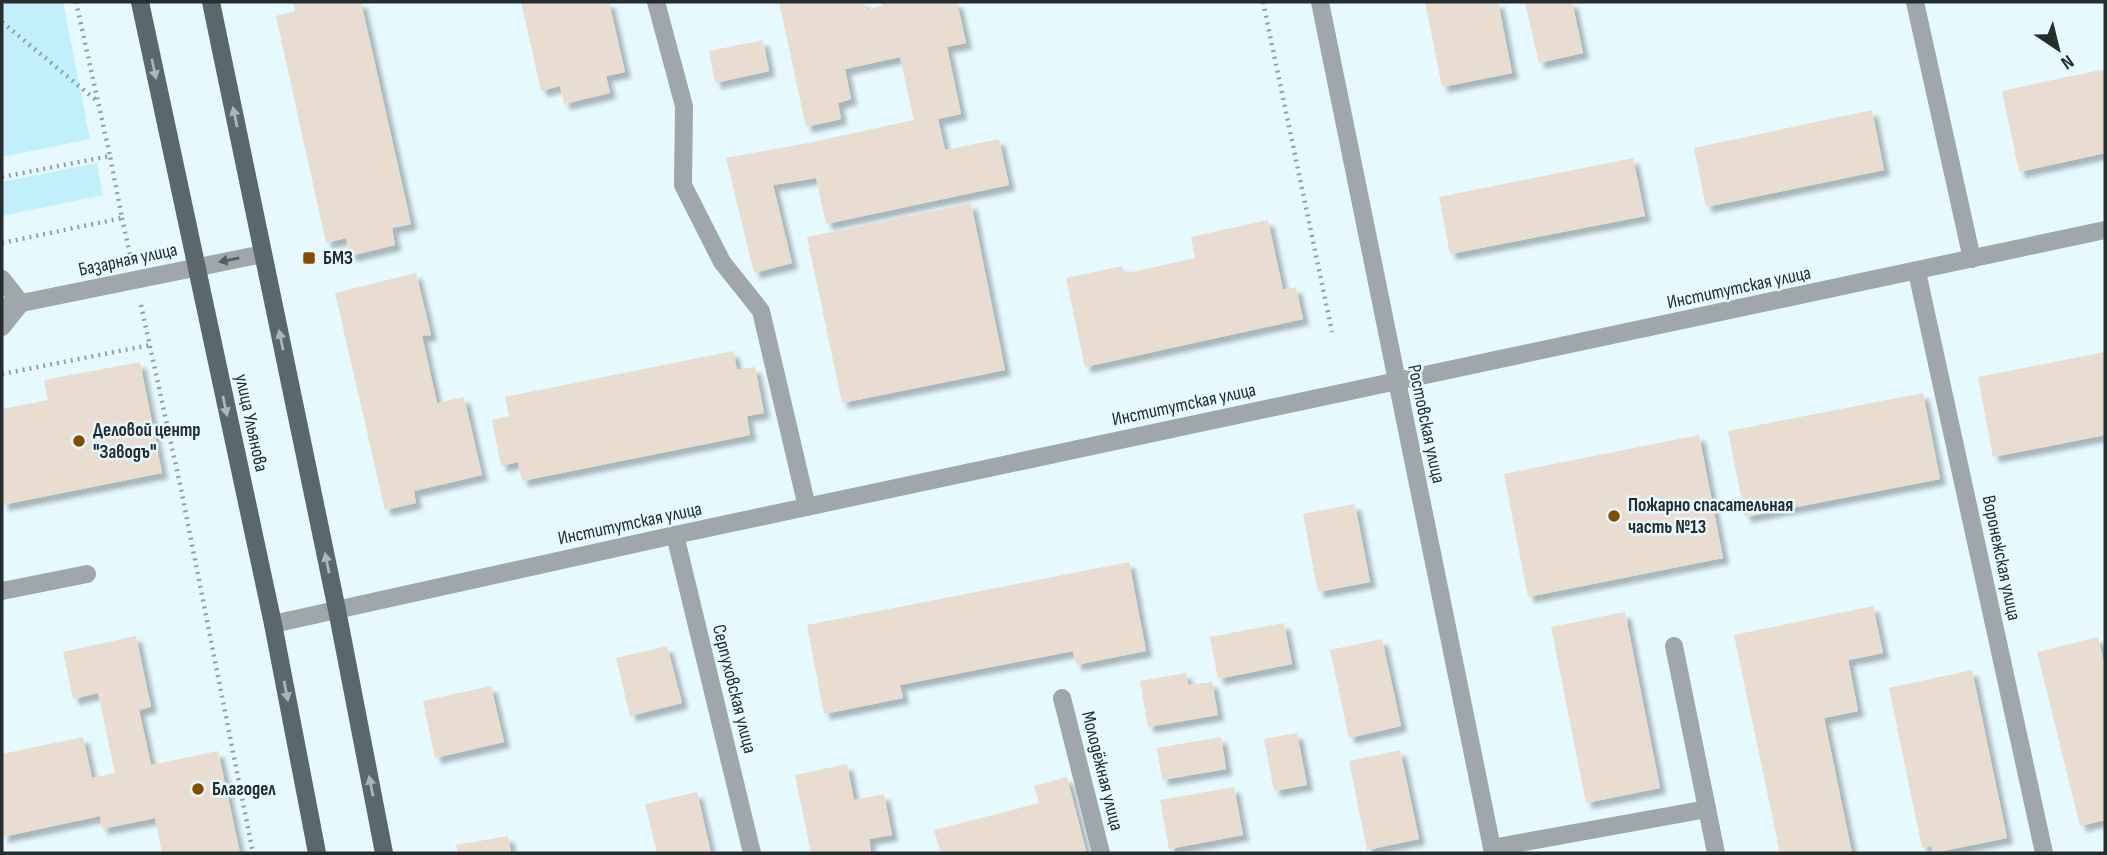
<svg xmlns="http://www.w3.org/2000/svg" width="2107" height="855" font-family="'Sofia Sans Condensed',sans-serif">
<defs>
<filter id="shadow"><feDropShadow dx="6" dy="6" stdDeviation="2" flood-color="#0004"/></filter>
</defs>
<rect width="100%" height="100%" fill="#e6f9fe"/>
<g fill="#c1effb">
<polygon points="2,2 63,2 90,139 2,157"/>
<polygon points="97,163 103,195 2,216 2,182"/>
</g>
<g fill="#e9dcd0" filter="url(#shadow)">
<polygon points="293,2 361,2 411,224 392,228 395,245 350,256 346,238 326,243 276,16 295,11"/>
<polygon points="521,2 609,2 625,72 606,76 610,93 564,104 560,86 541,91"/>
<polygon points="779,2 864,2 866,10 882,6 881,2 957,2 966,43 947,47 961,114 938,119 945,150 999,139 1009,185 826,224 816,178 773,185 792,263 754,273 726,158 808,143 914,120 900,57 845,69 851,99 838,103 841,119 806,127"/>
<polygon points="1425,2 1498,2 1512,73 1442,87"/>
<polygon points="1525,2 1572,2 1583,53 1539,63"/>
<polygon points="763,40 769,71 715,83 709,51"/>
<polygon points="2105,69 2105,153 2019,172 2002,91"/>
<polygon points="1872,110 1884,170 1706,207 1694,148"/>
<polygon points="1633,158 1645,216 1450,254 1439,197"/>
<polygon points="971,203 1005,370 842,403 807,237"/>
<polygon points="1268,220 1283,290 1296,287 1303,319 1085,367 1066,278 1122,266 1124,274 1195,258 1191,237"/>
<polygon points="416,273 431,335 422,336 437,403 464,397 482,475 414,491 416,503 385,510 335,293"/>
<polygon points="733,351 737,370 755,367 764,413 747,416 750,435 522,481 518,462 501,466 492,420 509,416 505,397"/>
<polygon points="2105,352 2105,435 1993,457 1978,377"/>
<polygon points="140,362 162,473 2,505 2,409 48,400 44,380"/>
<polygon points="1923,393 1940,479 1745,517 1728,431"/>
<polygon points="1699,435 1723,558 1528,597 1504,474"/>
<polygon points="1355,504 1370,582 1318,592 1303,514"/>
<polygon points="1129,562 1146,651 1076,665 1073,651 900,685 903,698 824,714 807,625"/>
<polygon points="1873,606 1883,653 1848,660 1858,711 1824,718 1852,853 1780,853 1734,635"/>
<polygon points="1625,612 1660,788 1586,803 1551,627"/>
<polygon points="1284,623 1292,664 1218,679 1210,637"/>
<polygon points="136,636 151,707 139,710 151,765 218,751 240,853 162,853 155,818 102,829 100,816 2,837 2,754 83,737 92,778 115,773 98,693 73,699 63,652"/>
<polygon points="2098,637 2105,668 2105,820 2080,826 2037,652"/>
<polygon points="1382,639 1401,726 1349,738 1330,650"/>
<polygon points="667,646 682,703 630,716 616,658"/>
<polygon points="1972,670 2007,838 1933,853 1931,846 1922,848 1889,688"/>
<polygon points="1186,673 1188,685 1212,682 1218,715 1148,727 1140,681"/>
<polygon points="491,686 504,742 435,758 423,701"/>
<polygon points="1297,733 1307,785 1274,791 1264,739"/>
<polygon points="1221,737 1226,769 1162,780 1157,748"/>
<polygon points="1400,750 1419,839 1367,850 1349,761"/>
<polygon points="847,764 854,800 884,794 892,835 869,839 871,852 811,853 795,775"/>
<polygon points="1067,777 1086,851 1078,853 941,853 934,830 1039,803 1034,786"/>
<polygon points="1234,787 1243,835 1169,849 1160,800"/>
<polygon points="697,792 711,853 657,853 645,804"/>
<polygon points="508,836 511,853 458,853 456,845"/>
</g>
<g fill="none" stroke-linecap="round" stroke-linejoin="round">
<g stroke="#93a1a5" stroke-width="4.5" stroke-dasharray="2 5" stroke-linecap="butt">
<polyline points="1263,2 1332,332"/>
<polyline points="2,22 97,101"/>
<polyline points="2,177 110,156 76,2"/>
<polyline points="122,218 130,255"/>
<polyline points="2,243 122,218 110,156"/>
<polyline points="141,305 181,489 253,853"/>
<polyline points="2,374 150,345"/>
</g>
<g stroke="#9fa7aa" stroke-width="18">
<polyline points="656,2 684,106 683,185 722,262 761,311 807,507"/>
<polyline points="1915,2 1972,259"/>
<polyline points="2,279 21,303 2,327"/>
<polyline points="2,307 263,254"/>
<polyline points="2,591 87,574"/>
<polyline points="1674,646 1716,853"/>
<polyline points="1492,848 1707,809"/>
</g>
<g stroke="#9fa7aa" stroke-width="18">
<polyline points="1320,2 1493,853"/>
<polyline points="1917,272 2044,853"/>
<polyline points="675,535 752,853"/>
<polyline points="273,624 675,535 2105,230"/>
<polyline points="1062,698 1101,853"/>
</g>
<g stroke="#5a686c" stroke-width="18">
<polyline points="140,2 273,624 317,853"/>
<polyline points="211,2 337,610 384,853"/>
</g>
</g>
<defs><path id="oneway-solid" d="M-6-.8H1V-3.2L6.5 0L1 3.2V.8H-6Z" transform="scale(1.75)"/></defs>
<g fill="#a7b8bc">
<use href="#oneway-solid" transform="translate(154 69) rotate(78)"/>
<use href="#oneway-solid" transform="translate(235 117) rotate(-102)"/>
<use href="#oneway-solid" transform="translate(281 340) rotate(-102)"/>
<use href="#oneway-solid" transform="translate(225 406) rotate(78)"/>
<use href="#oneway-solid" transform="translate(327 563) rotate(-102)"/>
<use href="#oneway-solid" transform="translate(286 691) rotate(79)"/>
<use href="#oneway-solid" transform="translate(371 786) rotate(-101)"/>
</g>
<use fill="#565e60" href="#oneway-solid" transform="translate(229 260) rotate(169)"/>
<g fill="#854c00" stroke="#e6f9fe" stroke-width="2.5">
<rect x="302" y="251" width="14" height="14" rx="3.5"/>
<circle cx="79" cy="441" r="7"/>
<circle cx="1614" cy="516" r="7"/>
<circle cx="198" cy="789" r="7"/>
</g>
<g text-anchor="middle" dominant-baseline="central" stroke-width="5" stroke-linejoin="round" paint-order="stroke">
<g font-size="19" font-weight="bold" fill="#262d2f" stroke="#e6f9fe" text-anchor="start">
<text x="323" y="258">БМЗ</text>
<text x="93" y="430">Деловой центр<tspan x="93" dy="22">"Заводъ"</tspan></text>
<text x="1628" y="505">Пожарно спасательная<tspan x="1628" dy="22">часть №13</tspan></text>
<text x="212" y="789">Благодел</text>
</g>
<g font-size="19" fill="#262d2f" stroke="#e6f9fe">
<text transform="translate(128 260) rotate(-12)">Базарная улица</text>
<text transform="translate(1739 288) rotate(-12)">Институтская улица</text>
<text transform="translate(1184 405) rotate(-12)">Институтская улица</text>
<text transform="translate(251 423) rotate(78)">улица Ульянова</text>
<text transform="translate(1426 424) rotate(78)">Ростовская улица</text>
<text transform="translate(630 524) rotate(-12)">Институтская улица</text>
<text transform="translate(2001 558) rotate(78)">Воронежская улица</text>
<text transform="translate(734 689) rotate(76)">Серпуховская улица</text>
<text transform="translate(1102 771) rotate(76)">Молодёжная улица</text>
</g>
</g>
<rect width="2107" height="855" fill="none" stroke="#262d2f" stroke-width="7"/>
<g transform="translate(2058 49) rotate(145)" stroke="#e6f9fe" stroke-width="5" paint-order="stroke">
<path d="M0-5L12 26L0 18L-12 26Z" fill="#262d2f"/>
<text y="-10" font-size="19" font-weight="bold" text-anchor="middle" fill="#262d2f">N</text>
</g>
</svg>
